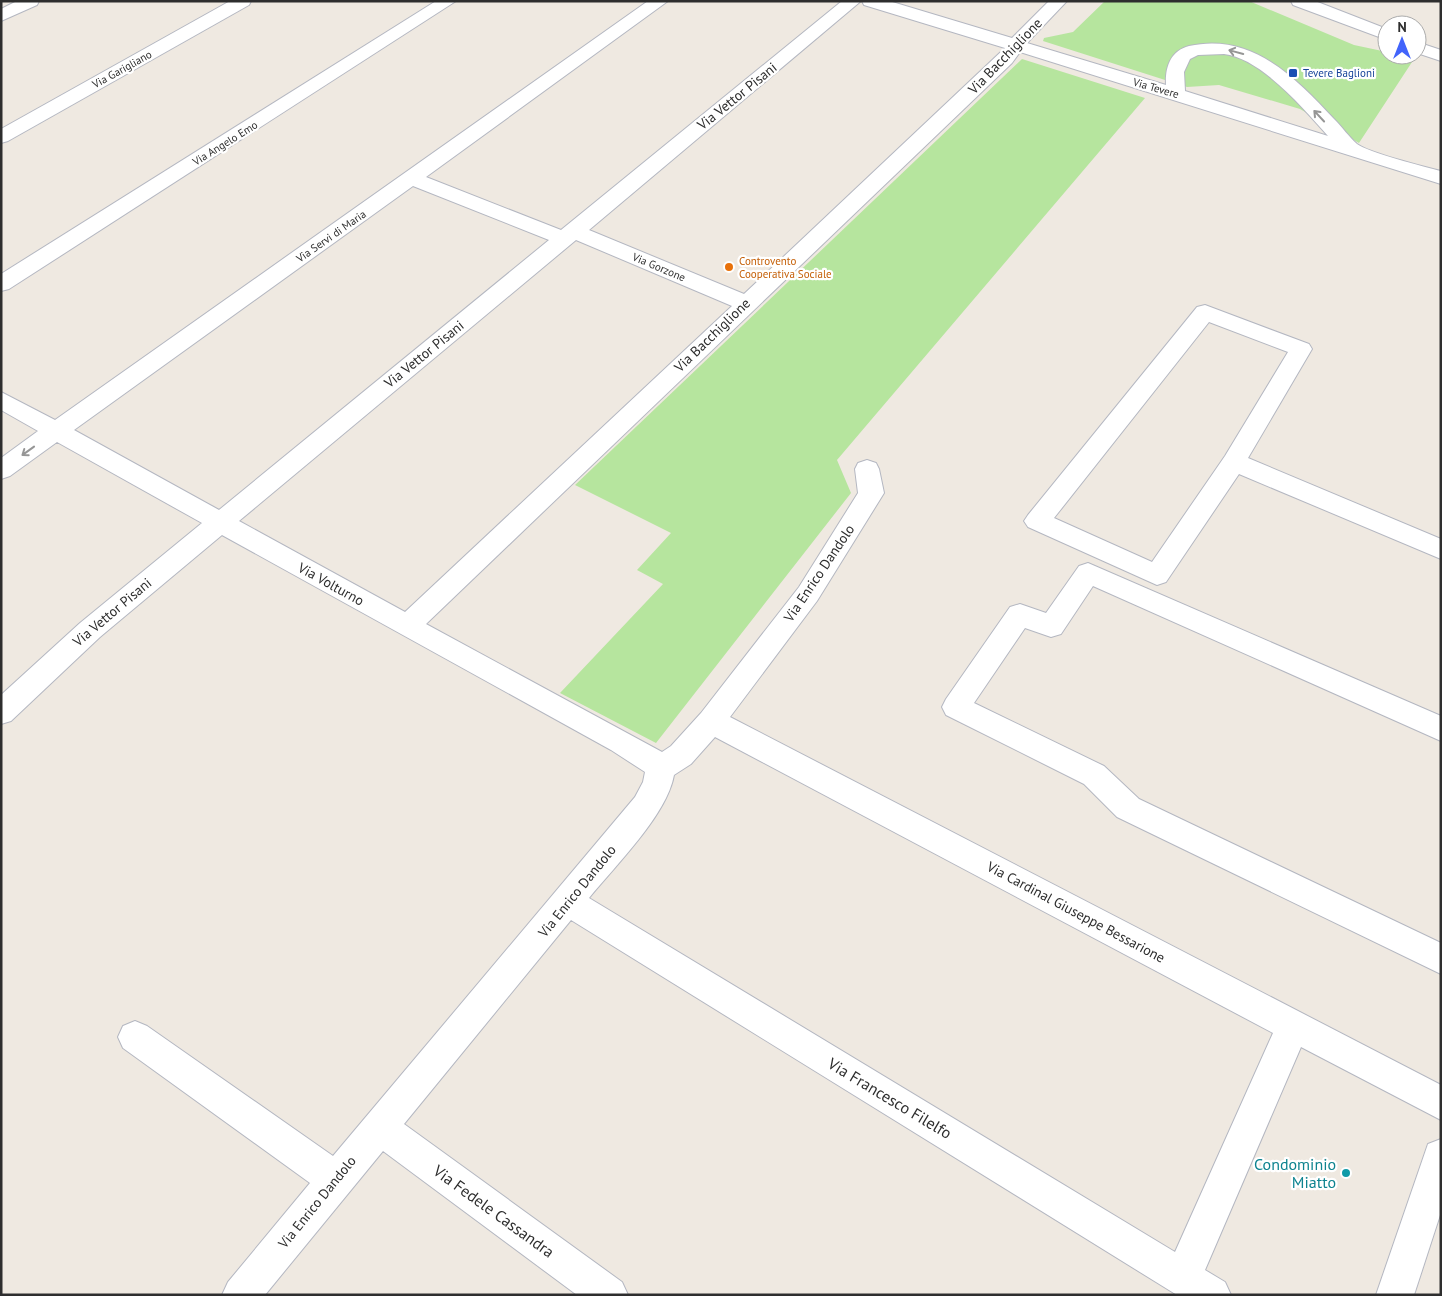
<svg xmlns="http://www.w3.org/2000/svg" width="1442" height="1296" font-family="'PT Sans',sans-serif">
<rect width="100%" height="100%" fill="#efe9e1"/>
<g fill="#b6e59e">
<polygon points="1105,1 1249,1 1354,45 1387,52 1387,55 1405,55 1414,59 1359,143 1300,109 1219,85 1187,87 1043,41 1044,38 1073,32"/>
<polygon points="1022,59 1145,98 837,460 851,493 656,743 560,693 663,584 637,570 671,533 575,485"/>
</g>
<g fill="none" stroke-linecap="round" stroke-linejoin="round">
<defs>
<g id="minor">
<polygon points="17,1 39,1 37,5 1,21 1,9"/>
<polygon points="230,1 251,1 249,5 8,141 1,143 1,129"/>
<polygon points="436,1 456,1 9,289 1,291 1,274"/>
<path d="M648,1h20l-242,176 135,53 281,-229h19l-272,229 155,64 261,-246 -141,-43 -2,-4h27l123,37 37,-37h18l-40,42 139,42c-1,-17 4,-34 23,-39 62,-14 106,31 145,73 8,8 15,18 23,25 10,8 68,23 84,27v13l-421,-132 -8,11 -586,561 236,128 9,-6 30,-33 98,-126 59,-94 -3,-24 3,-6 9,-3 9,3 3,6 5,24 -67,108 -87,116 711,368v35l-140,-73 -96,223 20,12 6,13h-54l-606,-375 -167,204 218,158 6,13h-51l-194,-144 -118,144h-43l6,-13 82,-99 -187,-135 -5,-11 5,-11 12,-5 12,5 186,130 302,-359 8,-15 2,-10 -34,-22 -389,-215 -122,102 -89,84 -10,3v-29l79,-72 122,-100 -145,-81 -47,34 -9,3v-21l37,-27 -37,-21v-18l54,28zM1224,54c37,4 81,56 104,82l-143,-45 -1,-19 6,-13 8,-4zM413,186l136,54 -330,270 -145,-80zM576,240l156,66 -327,306 -166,-91zM715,737l558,296 -98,219 -586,-354c26,-32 78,-83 85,-123l17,-11z"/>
<polygon points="1291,1 1315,1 1387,29 1387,40 1293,5"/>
<polygon points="1417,42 1441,50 1441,61 1417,53"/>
<path d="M1205,305l104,39 3,5 -64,109 193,81v20l-202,-85 -73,108 -9,3 -129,-58 -4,-6 4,-6 169,-208zM1209,322l79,30 -63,104 -73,106 -98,-44z"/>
<polygon points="1088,563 1441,716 1441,741 1093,586 1061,634 1051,637 1025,628 974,703 1104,766 1139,799 1441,943 1441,974 1117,817 1084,784 946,715 942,707 946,699 1010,607 1020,604 1046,613 1079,566"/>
<polygon points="1441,1139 1441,1212 1414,1295 1376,1295 1428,1144"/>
</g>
</defs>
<use href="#minor" stroke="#b4b7c1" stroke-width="2"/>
<use href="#minor" fill="#fff" fill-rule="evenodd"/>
</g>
<defs><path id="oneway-shaft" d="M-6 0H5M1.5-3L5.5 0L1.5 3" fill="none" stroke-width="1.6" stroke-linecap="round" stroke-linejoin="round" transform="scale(1.25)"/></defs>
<g stroke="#969696">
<use href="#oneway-shaft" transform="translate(1236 52) rotate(-165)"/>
<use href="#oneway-shaft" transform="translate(1319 116) rotate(-133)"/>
<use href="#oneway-shaft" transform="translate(28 451) rotate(144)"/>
</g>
<rect fill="#1a4fb4" stroke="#fff" stroke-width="2" x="1288" y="68" width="10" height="10" rx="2.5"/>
<circle fill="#e8710a" stroke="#fff" stroke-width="2" cx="729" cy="267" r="5"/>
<circle fill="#0f9aa8" stroke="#fff" stroke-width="2" cx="1346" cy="1173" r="5"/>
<g text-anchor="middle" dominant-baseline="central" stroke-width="4.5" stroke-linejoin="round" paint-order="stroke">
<g font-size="11" fill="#2e2e2e" stroke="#fff">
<text transform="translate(122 69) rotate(-29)">Via Garigliano</text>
<text transform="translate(1156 88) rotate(16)">Via Tevere</text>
<text transform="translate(225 143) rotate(-32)">Via Angelo Emo</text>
<text transform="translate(331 236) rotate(-35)">Via Servi di Maria</text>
<text transform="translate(659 267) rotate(23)">Via Gorzone</text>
</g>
<g font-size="11" fill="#164399" stroke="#fff" text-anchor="start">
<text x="1303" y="73">Tevere Baglioni</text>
</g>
<g font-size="11" fill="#c56008" stroke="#fff" text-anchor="start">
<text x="739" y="261">Controvento<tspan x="739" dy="13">Cooperativa Sociale</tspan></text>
</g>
<g font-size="14" fill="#2e2e2e" stroke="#fff">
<text transform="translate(1005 56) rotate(-46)">Via Bacchiglione</text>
<text transform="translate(737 96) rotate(-39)">Via Vettor Pisani</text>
<text transform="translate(712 335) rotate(-44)">Via Bacchiglione</text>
<text transform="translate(424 354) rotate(-39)">Via Vettor Pisani</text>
<text transform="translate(819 573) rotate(-56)">Via Enrico Dandolo</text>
<text transform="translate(331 584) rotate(29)">Via Volturno</text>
<text transform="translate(112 612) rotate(-40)">Via Vettor Pisani</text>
<text transform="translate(577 891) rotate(-51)">Via Enrico Dandolo</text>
<text transform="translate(1076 912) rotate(28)">Via Cardinal Giuseppe Bessarione</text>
<text transform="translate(317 1202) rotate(-51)">Via Enrico Dandolo</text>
</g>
<g font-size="16" fill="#2e2e2e" stroke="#fff">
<text transform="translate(890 1098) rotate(31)">Via Francesco Filelfo</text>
<text transform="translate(494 1211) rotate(36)">Via Fedele Cassandra</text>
</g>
<g font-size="16" fill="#0d838f" stroke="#fff" text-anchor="end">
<text x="1336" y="1164">Condominio<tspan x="1336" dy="18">Miatto</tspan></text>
</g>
</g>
<rect width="1442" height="1296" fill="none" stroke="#2e2e2e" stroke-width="5"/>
<g transform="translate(1402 40)"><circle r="24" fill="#ffffff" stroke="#ababab"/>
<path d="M0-4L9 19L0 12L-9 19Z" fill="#4264fb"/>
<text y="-8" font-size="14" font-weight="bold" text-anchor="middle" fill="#2e2e2e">N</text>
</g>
</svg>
